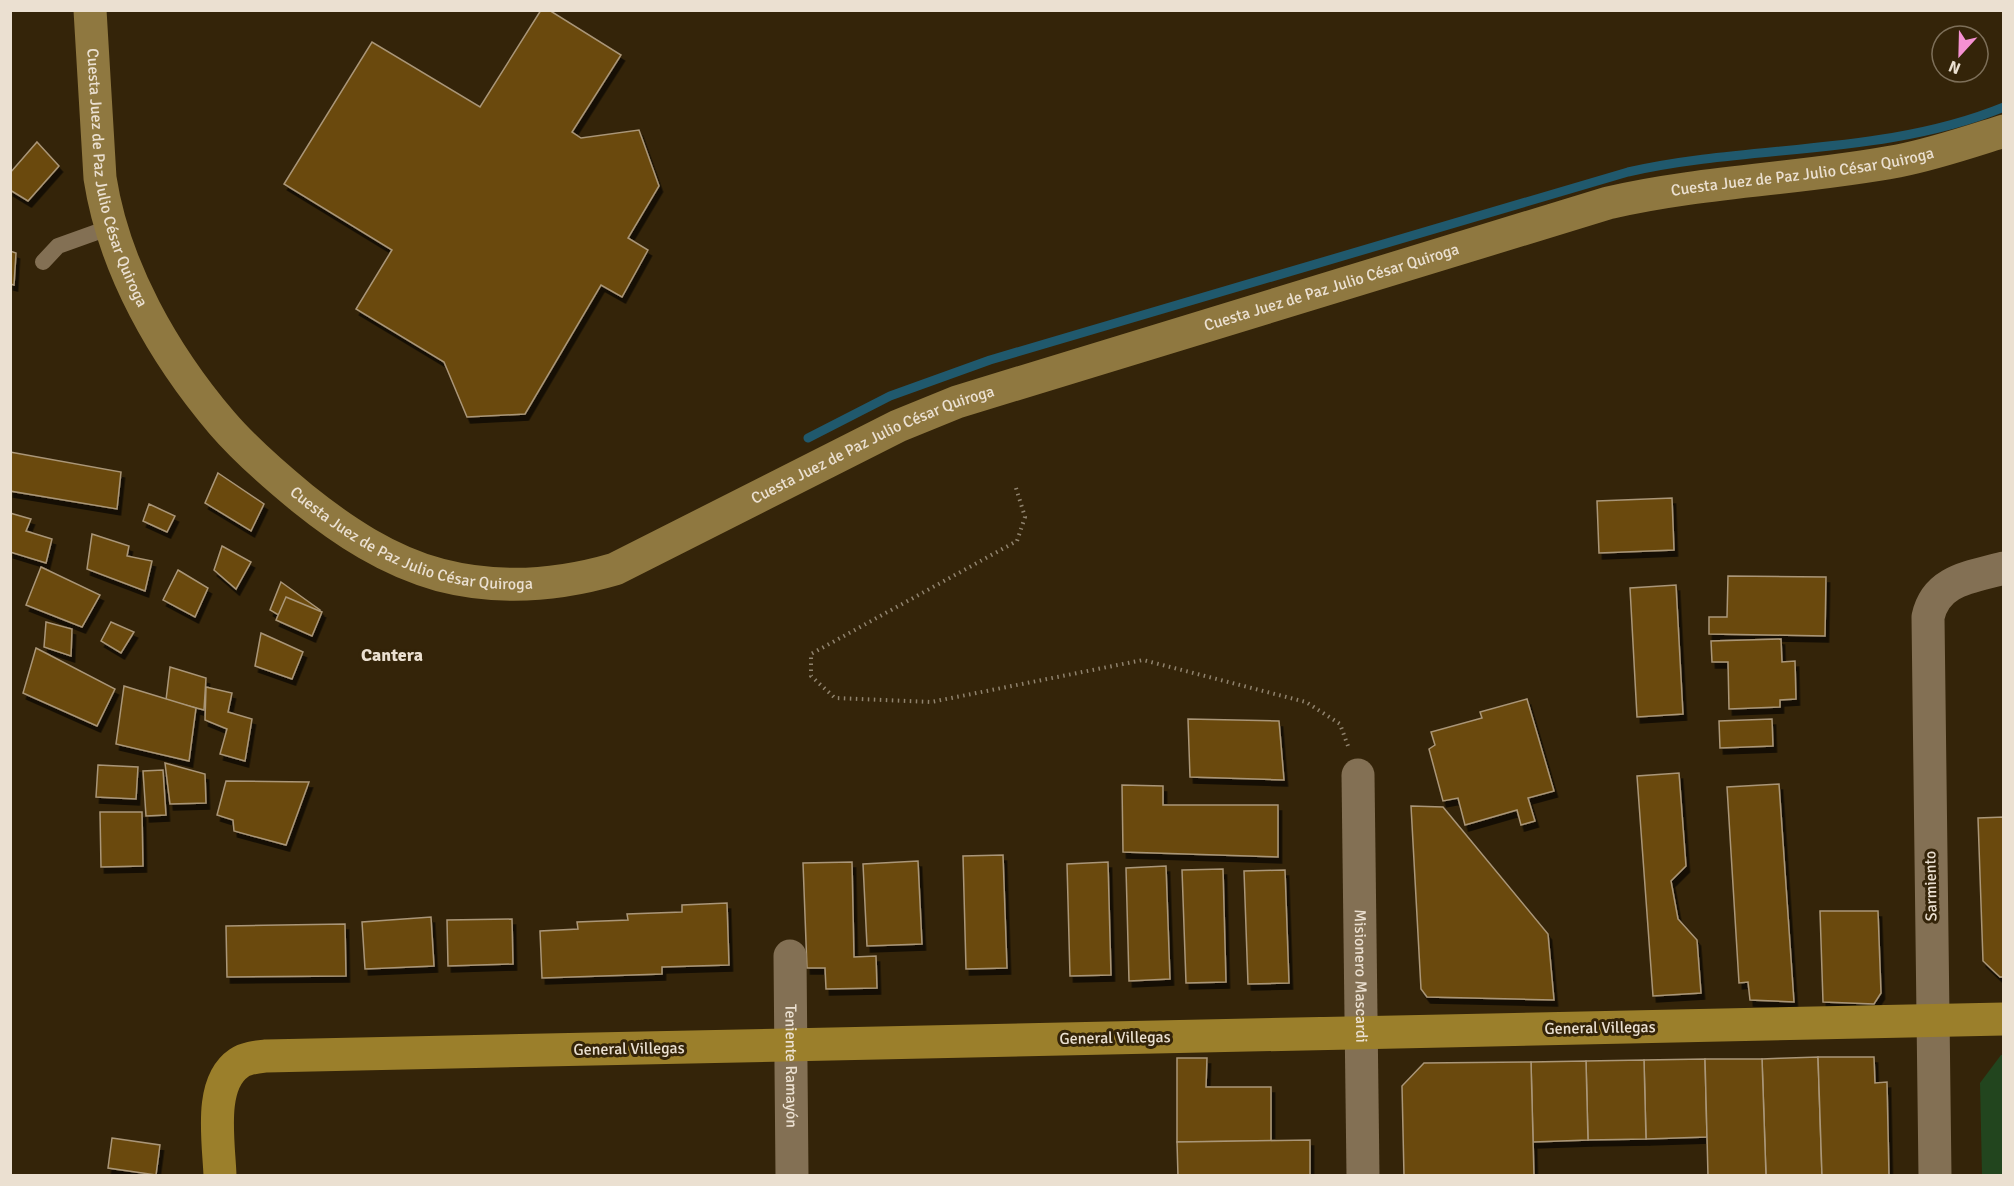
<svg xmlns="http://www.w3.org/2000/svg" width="2014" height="1186" font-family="Signika,sans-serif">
<defs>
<filter id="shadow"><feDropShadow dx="3.5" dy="6" stdDeviation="0" flood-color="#0009"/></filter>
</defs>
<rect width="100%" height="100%" fill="#342409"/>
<polygon fill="#22451e" points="2001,1055 2004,1055 2003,1175 1982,1175 1980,1083"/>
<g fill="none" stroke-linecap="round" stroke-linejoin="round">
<path stroke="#20596d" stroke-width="9" d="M808,438l82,-42 100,-36 638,-188c124,-28 256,-16 376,-65"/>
</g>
<g fill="#6a4a0d" stroke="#aa9678" stroke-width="1.5" filter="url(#shadow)">
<polygon points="541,10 549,10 621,55 572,132 581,138 639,130 659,186 628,238 648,250 622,297 601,285 525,414 467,417 444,362 356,309 392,250 284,184 372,42 480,107"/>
<polygon points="37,142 59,166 28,201 10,190 10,173"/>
<polygon points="10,251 16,253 14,285 10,284"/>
<polygon points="10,452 121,472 117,509 10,491"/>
<polygon points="218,473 264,504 251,531 205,503"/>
<polygon points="1672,498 1674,550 1599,553 1597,501"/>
<polygon points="149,504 175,516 167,532 143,521"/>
<polygon points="10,513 31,519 26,531 52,539 46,563 10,552"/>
<polygon points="92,534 129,546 127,556 152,561 145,591 87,569"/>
<polygon points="222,546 251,562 236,589 214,570"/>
<polygon points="41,567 100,595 82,627 26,605"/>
<polygon points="178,570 208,588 195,617 163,600"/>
<polygon points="1728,576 1826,577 1825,636 1709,634 1709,617 1727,617"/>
<polygon points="281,582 320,610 311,634 270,610"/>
<polygon points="1676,585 1683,714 1637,717 1630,588"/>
<polygon points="286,597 322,612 312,636 276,620"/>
<polygon points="46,622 72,629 71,656 44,647"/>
<polygon points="111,622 134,632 121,653 101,641"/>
<polygon points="261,633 303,652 292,679 255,666"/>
<polygon points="1781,639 1782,662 1795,661 1796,699 1780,700 1780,707 1729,709 1728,662 1712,662 1711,641"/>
<polygon points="36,648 115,689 97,726 23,693"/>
<polygon points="170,667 206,678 204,710 166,700"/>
<polygon points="124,686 196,708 189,761 116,744"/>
<polygon points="206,687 232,693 228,712 252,719 245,761 220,754 227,729 205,720"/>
<polygon points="1527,699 1554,791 1528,798 1535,821 1521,825 1517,810 1465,825 1458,798 1443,801 1429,749 1435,745 1431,732 1482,718 1480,712"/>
<polygon points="1188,719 1279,721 1284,780 1190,777"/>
<polygon points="1772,719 1773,746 1720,748 1719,721"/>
<polygon points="165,763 205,774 206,803 170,804"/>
<polygon points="98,765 138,767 136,799 96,797"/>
<polygon points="163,770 166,815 146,816 143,771"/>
<polygon points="1679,773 1686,866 1671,881 1678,919 1697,940 1701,993 1653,996 1637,776"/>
<polygon points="226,781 309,782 286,845 234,831 233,820 217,815"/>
<polygon points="1779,784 1794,1002 1750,1000 1748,982 1739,983 1727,787"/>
<polygon points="1122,785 1163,786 1163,805 1278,805 1278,857 1123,852"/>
<polygon points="1411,806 1443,807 1548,934 1554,1000 1427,997 1421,989"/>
<polygon points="100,812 142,812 143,866 101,867"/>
<polygon points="2004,817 2004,977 2000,977 1983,961 1978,818"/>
<polygon points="1003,855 1007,968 966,969 963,856"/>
<polygon points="918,861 922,944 867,946 863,864"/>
<polygon points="852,862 854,957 876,956 877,988 826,989 825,968 807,968 803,863"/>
<polygon points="1108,862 1111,975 1070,976 1067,864"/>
<polygon points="1166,866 1170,979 1129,981 1126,868"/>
<polygon points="1223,869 1226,982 1186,983 1182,870"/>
<polygon points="1285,870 1289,983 1248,984 1244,871"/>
<polygon points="727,903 729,965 662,967 662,974 542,978 540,931 578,929 577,922 628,920 627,914 682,912 682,905"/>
<polygon points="1820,911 1878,911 1881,993 1874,1004 1823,1002"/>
<polygon points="431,917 434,966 365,969 362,922"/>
<polygon points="512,919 513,964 448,966 447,920"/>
<polygon points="345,924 346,976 227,977 226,926"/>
<polygon points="1818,1057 1822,1176 1766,1176 1762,1059"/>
<polygon points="1818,1057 1874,1057 1875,1083 1887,1082 1889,1176 1822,1176"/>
<polygon points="1177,1058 1207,1058 1206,1087 1271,1087 1271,1141 1177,1142"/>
<polygon points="1705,1059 1707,1137 1646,1139 1644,1060"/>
<polygon points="1705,1059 1762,1059 1766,1176 1708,1176"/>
<polygon points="1644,1060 1646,1139 1588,1140 1586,1061"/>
<polygon points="1586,1061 1588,1140 1533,1142 1531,1062"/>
<polygon points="1531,1062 1534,1176 1404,1176 1402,1086 1424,1063"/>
<polygon points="112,1138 160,1145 156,1175 108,1168"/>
<polygon points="1310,1140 1310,1176 1178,1176 1177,1142"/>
</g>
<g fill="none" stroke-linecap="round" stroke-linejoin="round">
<polyline stroke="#90836e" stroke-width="4" stroke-dasharray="1.5 4.5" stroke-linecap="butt" points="1016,488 1025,517 1017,541 811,654 811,676 835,698 931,702 1143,660 1306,702 1340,724 1348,746"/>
<polyline stroke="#837054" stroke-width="16" points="43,262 58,246 111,227"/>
<g stroke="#837054" stroke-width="33">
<path id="s1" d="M1358,775l5,401"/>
<path id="s2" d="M790,956l2,220"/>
<path d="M1935,1176l-7,-559c8,-38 44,-40 76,-49"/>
</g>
<path stroke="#8f7840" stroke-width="33" id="s3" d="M90,10l10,168c14,90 64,177 122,245 24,28 52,52 80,75 41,33 86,63 138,77 58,15 117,11 175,-6l283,-143 59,-24 651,-199c95,-22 194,-24 290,-42 36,-7 71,-19 106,-30"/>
<path stroke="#9b7f2b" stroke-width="33" d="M220,1176c-1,-33 -12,-92 19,-113 7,-5 18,-6 27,-7l1738,-37"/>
</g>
<g text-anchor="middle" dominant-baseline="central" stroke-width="6" stroke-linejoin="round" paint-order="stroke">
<g font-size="16" fill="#ebe0d1" stroke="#342409">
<text stroke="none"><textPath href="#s3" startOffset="2150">Cuesta Juez de Paz Julio César Quiroga</textPath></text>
<text stroke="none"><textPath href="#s3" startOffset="171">Cuesta Juez de Paz Julio César Quiroga</textPath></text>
<text stroke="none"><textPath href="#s3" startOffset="1664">Cuesta Juez de Paz Julio César Quiroga</textPath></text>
<text stroke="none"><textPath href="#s3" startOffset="1178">Cuesta Juez de Paz Julio César Quiroga</textPath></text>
<text stroke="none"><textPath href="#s3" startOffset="675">Cuesta Juez de Paz Julio César Quiroga</textPath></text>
<text transform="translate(1931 886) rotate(-91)">Sarmiento</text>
<text stroke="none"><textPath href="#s1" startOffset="201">Misionero Mascardi</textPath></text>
<text transform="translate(1600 1028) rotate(-1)">General Villegas</text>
<text transform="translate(1115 1038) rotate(-1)">General Villegas</text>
<text transform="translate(629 1049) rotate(-1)">General Villegas</text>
<text stroke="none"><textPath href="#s2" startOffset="110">Teniente Ramayón</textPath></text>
</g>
<g font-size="18" font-weight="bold" fill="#ebe0d1" stroke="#342409">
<text x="392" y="655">Cantera</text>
</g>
</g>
<rect width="2014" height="1186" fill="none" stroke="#ebe0d1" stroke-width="24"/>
<g transform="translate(1960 54) rotate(202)"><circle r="28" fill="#342409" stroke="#7d6f59" stroke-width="1.5"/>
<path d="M0-4.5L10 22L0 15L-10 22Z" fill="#f591d2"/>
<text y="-9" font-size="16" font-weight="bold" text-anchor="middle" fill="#ebe0d1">N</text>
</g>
</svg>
